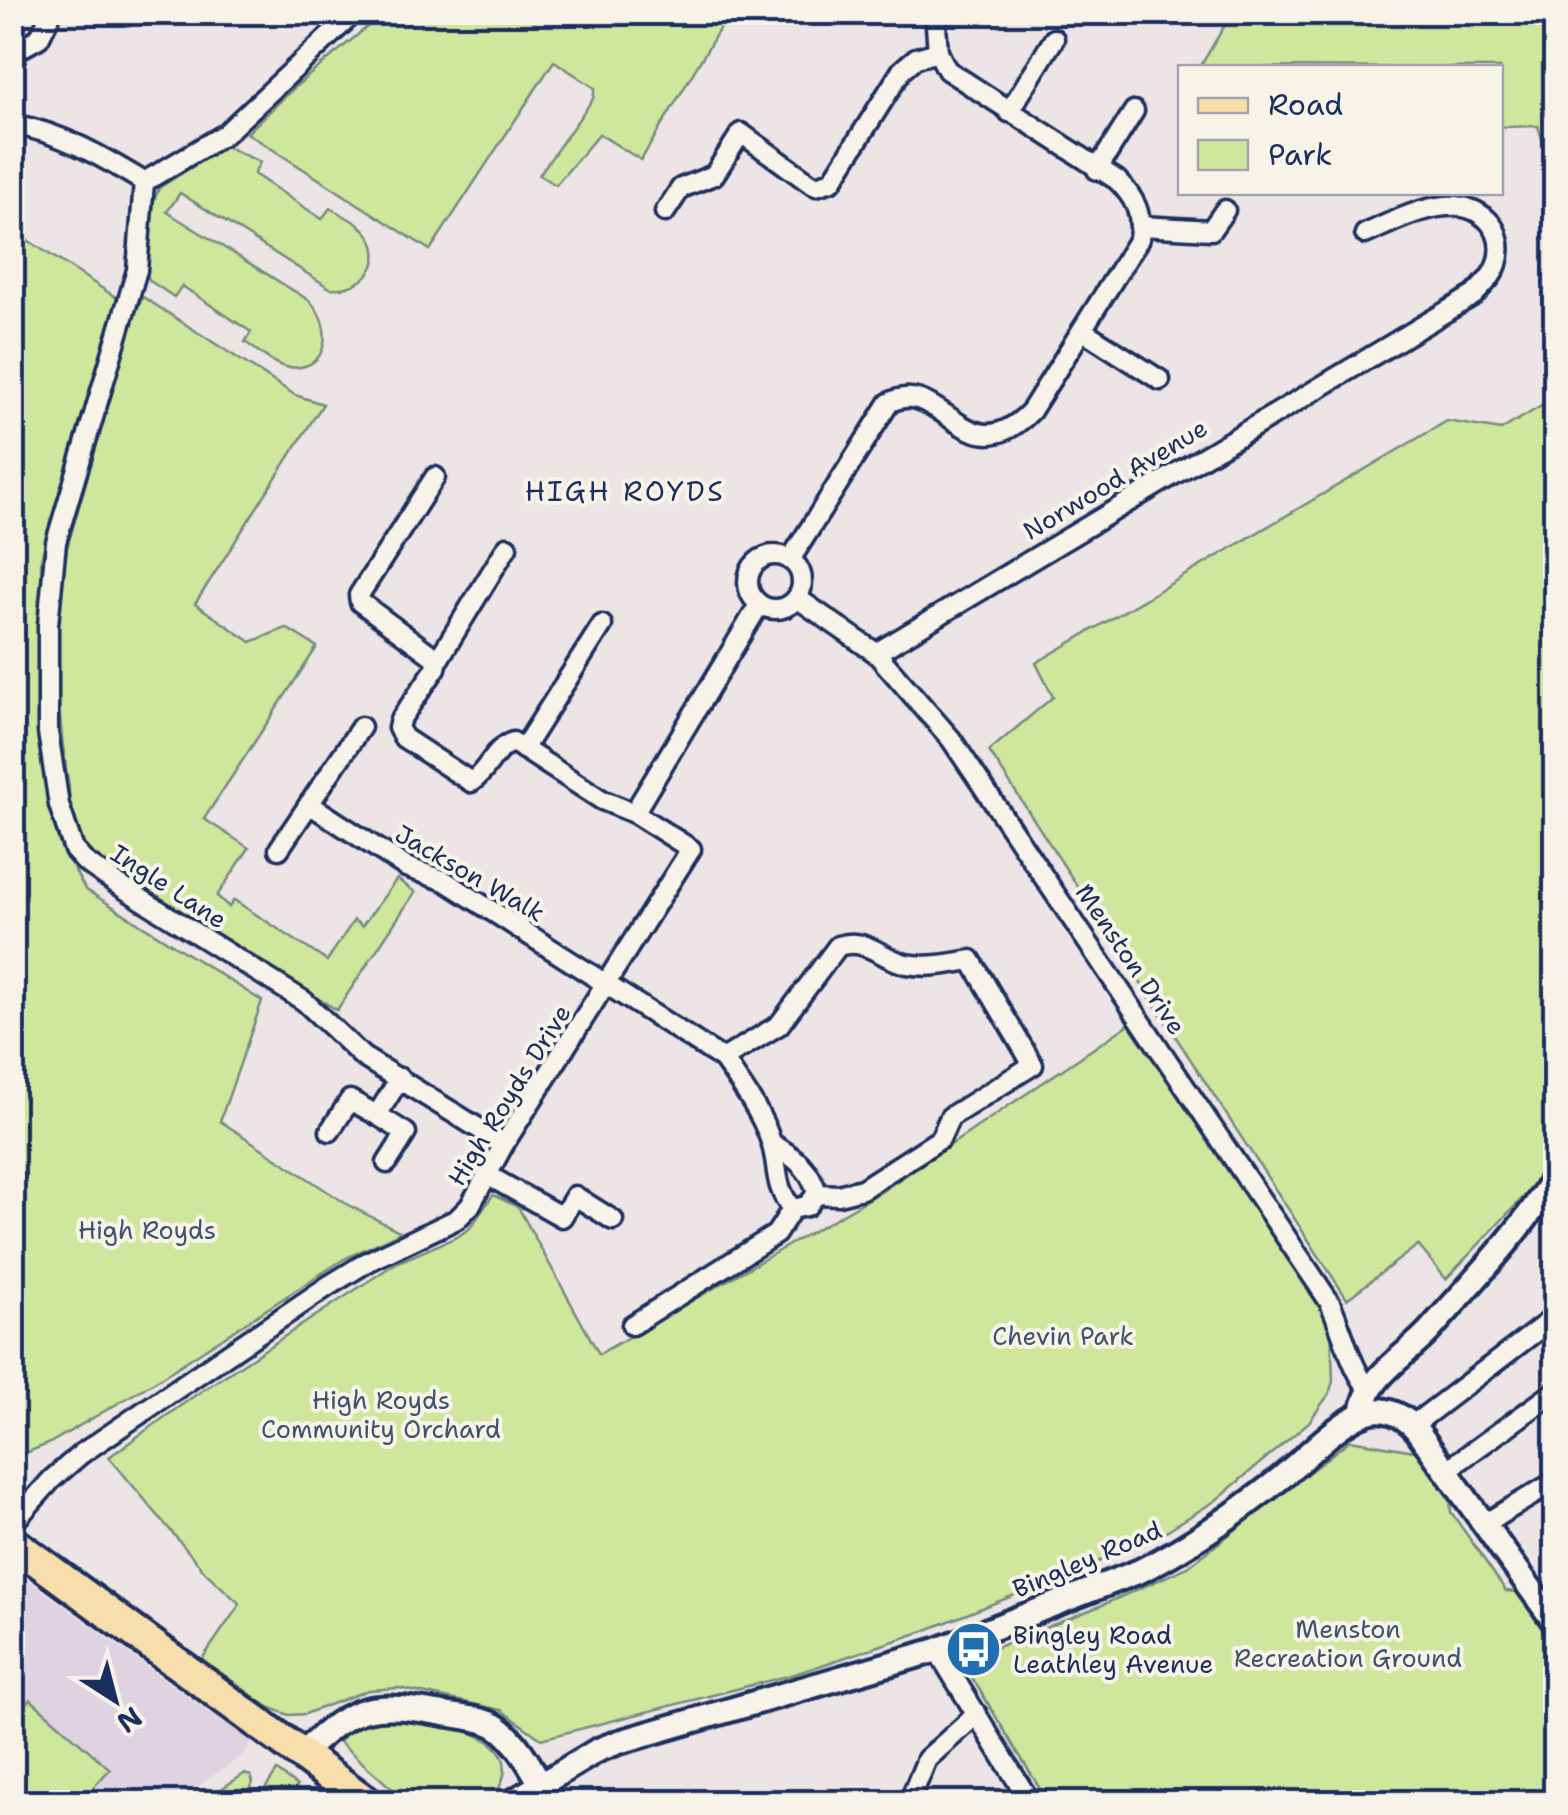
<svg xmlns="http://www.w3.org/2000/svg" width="1568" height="1815" font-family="'Shantell Sans',sans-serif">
<rect width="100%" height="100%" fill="#ece4e5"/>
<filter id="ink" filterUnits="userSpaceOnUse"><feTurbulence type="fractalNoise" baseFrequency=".01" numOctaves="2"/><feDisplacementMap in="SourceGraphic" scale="20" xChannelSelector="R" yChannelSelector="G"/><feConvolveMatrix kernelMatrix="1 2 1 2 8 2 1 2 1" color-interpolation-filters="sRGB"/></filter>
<g filter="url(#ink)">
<polygon fill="#dfd3e1" points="12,1568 211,1714 217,1714 245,1734 251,1744 245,1754 174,1802 13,1802"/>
<g fill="#cfe79d" stroke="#758b7e" stroke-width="2.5">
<polygon points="385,12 729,12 729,13 641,160 599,134 556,185 539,175 593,99 595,88 554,61 430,250 247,133 295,87"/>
<polygon points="1217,13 1555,13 1555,171 1552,172 1538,126 1501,127 1500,68 1200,67 1228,20"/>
<path d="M225,146l35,16 -6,12 68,45 8,-11c10,6 26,13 35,22 26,29 -1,62 -35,58l-150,-95 -13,19 143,89c24,26 20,72 -24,66 -13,-2 -30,-18 -41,-25l6,-10 -69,-46 -8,11 -24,-16 -4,-8 5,-65 8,-20z"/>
<polygon points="12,230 117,298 41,559 43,749 59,842 85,889 262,1001 220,1121 348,1205 401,1232 344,1259 156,1381 48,1444 13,1458"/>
<path d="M143,297l152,98 28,9 -128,200 56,38 35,-14 31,19 -113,172 45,29 -32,48 12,11 5,-7 93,61 27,-41 8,6 35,-47 18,13 -78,118 -237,-145c-10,-12 -20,-24 -26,-39 -5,-13 -4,-31 -6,-46 -13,-76 -14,-155 -1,-232l68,-235z"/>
<polygon points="1555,398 1555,1140 1531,1189 1446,1279 1418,1245 1347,1299 989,751 1053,697 1036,663 1447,421 1501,430"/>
<polygon points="1134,1021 1286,1248 1331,1326 1333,1381 1329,1394 1309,1422 1215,1501 1148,1542 924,1631 795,1674 541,1739 501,1710 399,1688 368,1690 305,1714 289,1715 268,1707 202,1659 240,1604 206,1573 109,1457 197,1394 396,1263 457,1237 470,1228 493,1195 518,1207 599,1354 881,1192"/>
<polygon points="1350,1440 1420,1452 1450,1498 1451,1512 1506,1591 1517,1592 1555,1648 1555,1797 1535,1802 1048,1802 962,1661 1100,1606 1188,1567"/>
<polygon points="30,1699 110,1769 80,1802 13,1802 13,1719"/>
<path d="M369,1718c46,2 180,7 121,84h-83l-68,-60 14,-16z"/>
<polygon points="277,1771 297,1786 289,1802 256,1802"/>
<polygon points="244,1774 251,1776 253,1782 242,1802 201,1802"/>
</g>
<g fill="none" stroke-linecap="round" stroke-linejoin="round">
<defs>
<g id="minor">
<polyline points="12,53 39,38 52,12"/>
<polyline points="1009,112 1054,39"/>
<path d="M12,124c50,9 89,32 132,58"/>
<polyline points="1097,170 1134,111"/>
<polyline points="144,182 137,270 56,542 48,625 48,732 59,805 74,850 84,861 117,884 304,1001 363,1057 504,1144"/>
<polyline points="144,182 225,134 355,12"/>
<polyline points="665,212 681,188 714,175 741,133 810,183 816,186 832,181 902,70 916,58 938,52"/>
<polyline points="1141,226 1211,230 1225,210"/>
<polyline points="1082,330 1160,380"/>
<path d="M435,477l-76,118 1,7 78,58 -2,8 -36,52 -2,8 6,10 67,44c18,-11 22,-34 42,-40l89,58 32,13"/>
<circle cx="775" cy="582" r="27"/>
<path d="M790,560l99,-157c52,-29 77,75 142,8l108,-172c4,-25 -4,-41 -22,-59l-170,-110 -9,-18 -3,-40"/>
<path d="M797,598l79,55 75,86 378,562c12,23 24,75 41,88"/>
<path d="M876,653l598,-358c9,-10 19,-18 23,-31 11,-35 -17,-61 -51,-58 -27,2 -56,17 -81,28"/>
<polyline points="438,660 507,547"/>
<polyline points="523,749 602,625"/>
<path d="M309,804l97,63 39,14 278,178c17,24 39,54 48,83 9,27 1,40 21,67l15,-3 10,-12c-6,-26 -24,-38 -46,-51"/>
<polyline points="279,849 361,727"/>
<path d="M723,1059l56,-34 59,-79c29,-9 42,12 68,18 22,4 43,0 65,-4l62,105 -83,52 -10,22 -78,50 -24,6 -21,-1"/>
<polyline points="330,1131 350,1100 377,1115"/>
<polyline points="387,1163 406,1133 377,1115 400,1078"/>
<polyline points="489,1176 562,1217 575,1196 613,1220"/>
<polyline points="632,1325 776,1234 792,1209"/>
<polyline points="1413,1425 1556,1316"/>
<polyline points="1447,1470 1556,1391"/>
<polyline points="12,1524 52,1479 81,1454 328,1286 369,1261 457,1219 470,1206 504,1144 691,849 634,813 759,605"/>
<polyline points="1484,1524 1556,1481"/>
<polyline points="937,1650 1030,1802"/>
<polyline points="909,1802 927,1759 977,1714"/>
</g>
<g id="tertiary">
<path d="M1362,1414c3,-36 44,-58 67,-83 39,-44 100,-108 127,-158"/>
<path d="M303,1753c52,-51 72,-51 141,-39 17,3 38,4 53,13 19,13 32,36 43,56"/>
<path d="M512,1802l86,-52 21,-8 318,-92 203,-79c51,-25 98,-59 142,-94 23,-19 58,-57 86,-65 18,-6 36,4 48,17l140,195"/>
</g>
<polyline id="primary" points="12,1542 366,1802"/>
</defs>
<use href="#minor" stroke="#1b2f5e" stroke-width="25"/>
<use href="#tertiary" stroke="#1b2f5e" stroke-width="30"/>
<use href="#primary" stroke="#1b2f5e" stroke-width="38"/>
<use href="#minor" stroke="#f7f3e8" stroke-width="18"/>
<use href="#tertiary" stroke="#f7f3e8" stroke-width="22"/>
<use href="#primary" stroke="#f8deab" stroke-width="30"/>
</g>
</g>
<defs>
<symbol id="bus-disc" viewBox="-11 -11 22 22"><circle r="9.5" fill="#1f6fb2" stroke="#f7f3e8"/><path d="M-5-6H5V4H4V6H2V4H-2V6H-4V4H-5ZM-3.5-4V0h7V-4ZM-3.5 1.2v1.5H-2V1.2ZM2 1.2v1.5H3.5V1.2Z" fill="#fff"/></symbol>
</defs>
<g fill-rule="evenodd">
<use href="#bus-disc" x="942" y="1618" width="63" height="63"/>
</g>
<g text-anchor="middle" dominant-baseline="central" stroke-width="8" stroke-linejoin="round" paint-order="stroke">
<g font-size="25" fill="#1b2f5e" stroke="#f7f3e8">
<text transform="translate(1115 479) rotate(-31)">Norwood Avenue</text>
<text transform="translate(470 873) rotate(30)">Jackson Walk</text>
<text transform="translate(169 886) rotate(33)">Ingle Lane</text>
<text transform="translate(1131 959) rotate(56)">Menston Drive</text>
<text transform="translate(509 1095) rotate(-58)">High Royds Drive</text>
<text transform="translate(1087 1559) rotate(-23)">Bingley Road</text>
</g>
<g font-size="25" fill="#3f546b" stroke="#f7f3e8">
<text x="147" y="1230">High Royds</text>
<text x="1063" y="1336">Chevin Park</text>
<text x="381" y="1400">High Royds<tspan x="381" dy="29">Community Orchard</tspan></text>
<text x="1348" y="1629">Menston<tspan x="1348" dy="29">Recreation Ground</tspan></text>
</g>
<g font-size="25" fill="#1b2f5e" stroke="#f7f3e8" text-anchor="start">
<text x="1013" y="1635">Bingley Road<tspan x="1013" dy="29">Leathley Avenue</tspan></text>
</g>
<g font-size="28" letter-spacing="2.5" fill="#1b2f5e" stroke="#f7f3e8">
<text x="625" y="491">HIGH ROYDS</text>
</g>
</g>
<rect width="1568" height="1815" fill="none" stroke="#f7f3e8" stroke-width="50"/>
<rect x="25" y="25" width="1518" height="1765" fill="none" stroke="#1b2f5e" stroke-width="4" filter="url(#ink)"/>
<rect x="1178" y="65" width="325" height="130" fill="#f7f3e8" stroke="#9fa5b1" stroke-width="2.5"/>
<rect x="1198" y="98" width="50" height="15" fill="#f8deab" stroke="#9fa5b1" stroke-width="2.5"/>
<text x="1268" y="115" font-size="30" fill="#1b2f5e">Road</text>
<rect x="1198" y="140" width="50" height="30" fill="#cfe79d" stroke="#9fa5b1" stroke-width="2.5"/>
<text x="1268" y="165" font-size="30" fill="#1b2f5e">Park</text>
<g transform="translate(115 1700) rotate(144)" stroke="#f7f3e8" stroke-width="8" paint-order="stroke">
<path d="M0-8L18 38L0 25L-18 38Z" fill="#1b2f5e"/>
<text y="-15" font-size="28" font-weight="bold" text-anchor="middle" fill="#1b2f5e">N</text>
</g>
</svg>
